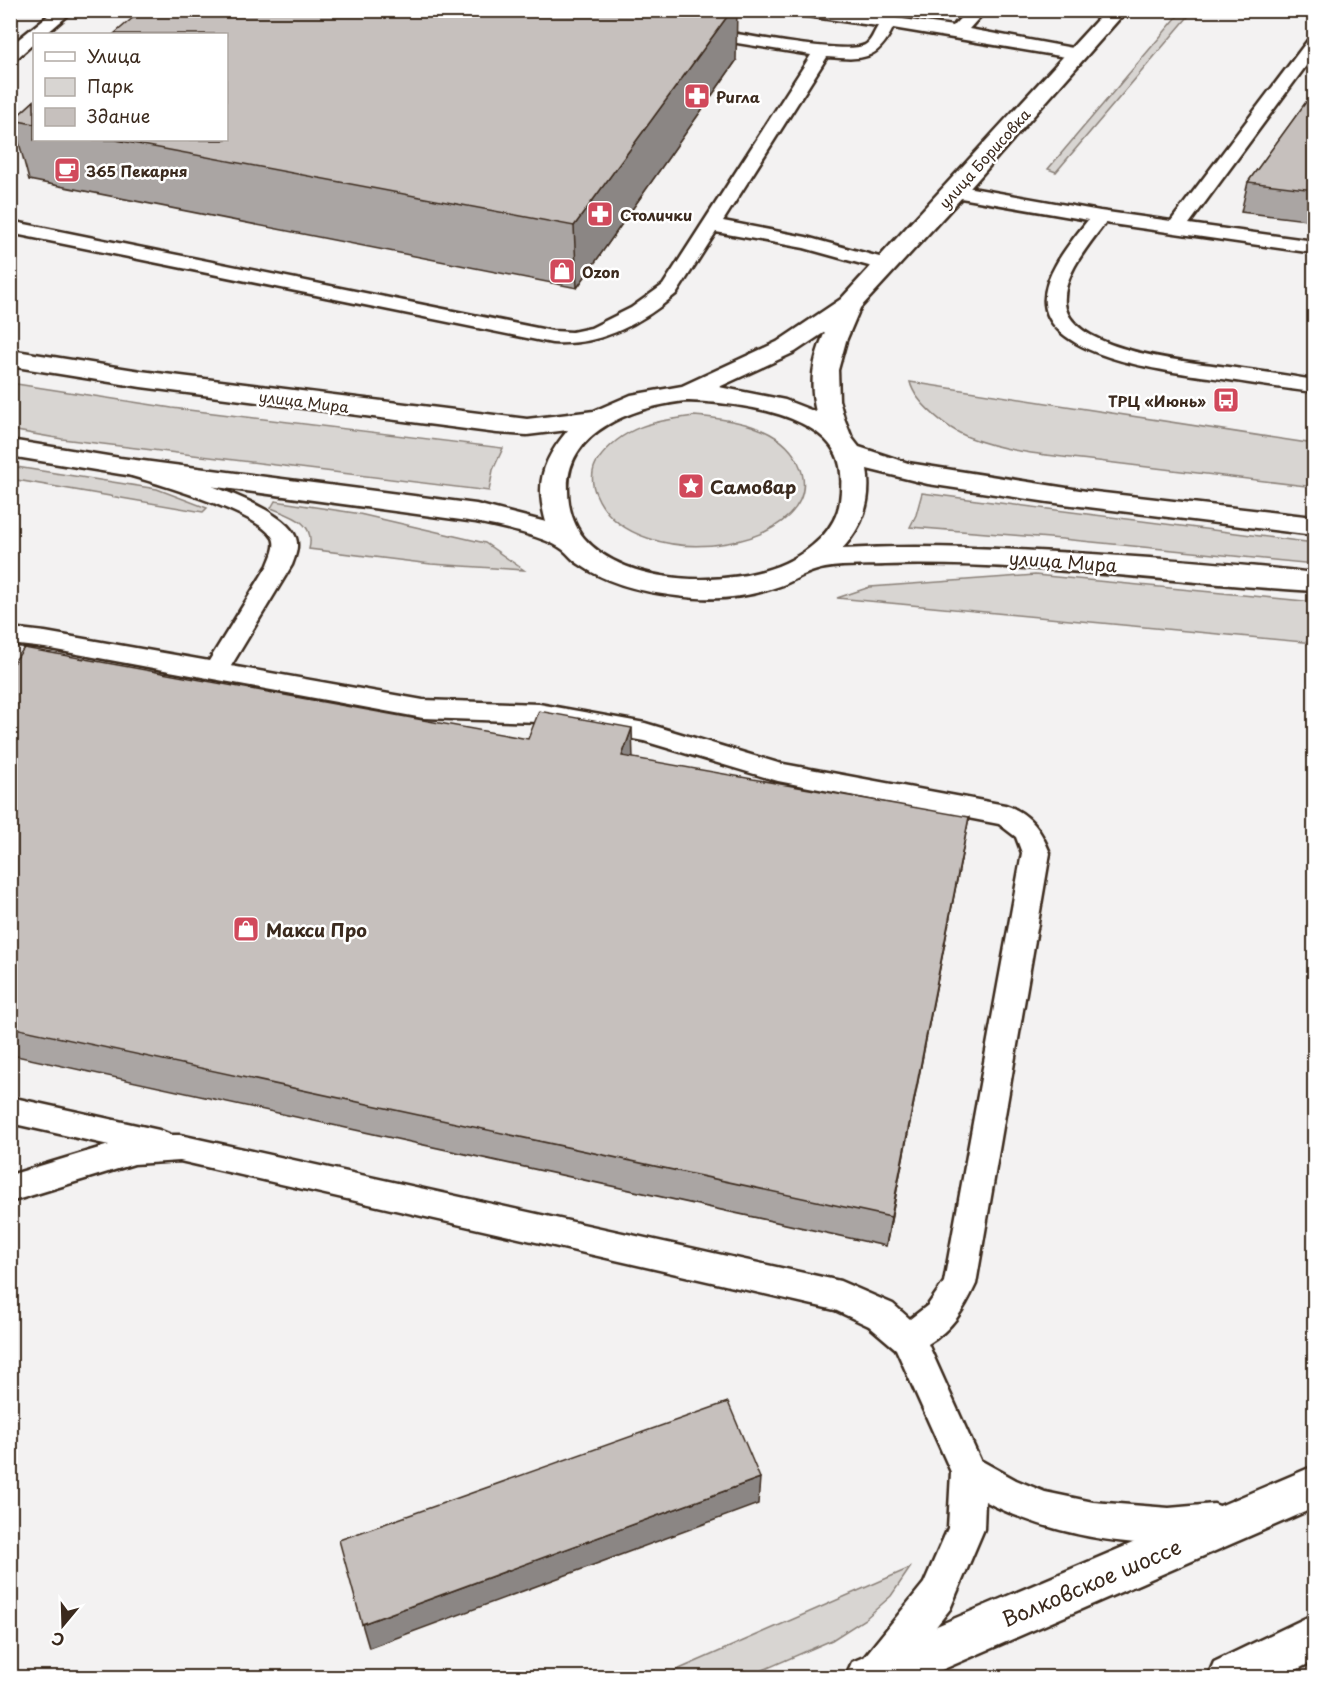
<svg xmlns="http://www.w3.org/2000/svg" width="1325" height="1688" font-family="'Playpen Sans',sans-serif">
<rect width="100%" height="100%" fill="#f3f2f2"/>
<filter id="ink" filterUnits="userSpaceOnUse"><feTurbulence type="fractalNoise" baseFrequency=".0167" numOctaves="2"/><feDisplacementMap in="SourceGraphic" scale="12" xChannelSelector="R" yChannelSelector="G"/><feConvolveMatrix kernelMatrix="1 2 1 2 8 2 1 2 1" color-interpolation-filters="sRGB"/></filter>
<g filter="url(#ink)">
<g fill="#d8d5d2" stroke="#8a8078" stroke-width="1.5">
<polygon points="1182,11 1193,11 1056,172 1048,169"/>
<path d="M910,382l404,62v43c-69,-8 -138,-17 -208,-25 -46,-6 -95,-8 -138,-25 -20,-8 -53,-34 -58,-55z"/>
<polygon points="10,383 172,408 503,448 493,470 489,491 62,439 11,430"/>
<path d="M694,416c35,3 86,9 104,46 41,85 -165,121 -202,32 -5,-10 -5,-25 2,-34 25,-34 56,-39 96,-44z"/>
<polygon points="10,466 157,489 207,508 203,512 11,479"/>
<polygon points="922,493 1314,543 1314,564 1062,539 910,527 916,515"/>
<path d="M275,501l80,12 130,30 39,27 -93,-6 -122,-15c7,-27 -18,-33 -38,-41z"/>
<polygon points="1035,575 1314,602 1314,643 837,598 870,587"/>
<polygon points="910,1568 891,1596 865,1619 832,1640 747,1677 661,1677"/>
</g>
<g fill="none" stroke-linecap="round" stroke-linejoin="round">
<defs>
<g id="lane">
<polygon points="55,10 74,10 46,34 34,34 34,43 16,59 10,60 10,46"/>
<path d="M791,10h47l115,16 15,-16h18l-17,19 109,20 6,1 2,4 -2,4 -6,1 -185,-31c-16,33 -31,32 -66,29l-104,164 83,16 88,24 3,4 -3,4 -7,2 -83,-23 -88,-16 -39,61c-36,31 -77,53 -125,50l-542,-110v-12l542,110 20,1 19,-4 40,-20 32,-23 148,-230 -111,-18 -6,-1 -2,-4 2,-4 6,-1c27,5 146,29 165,18 6,-3 9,-13 13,-19l-79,-11z"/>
<path d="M1314,39v16l-125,169 125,17v12l-209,-30c-16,22 -43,52 -40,81 6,48 126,58 163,63 29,4 57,8 86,13v12c-28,-3 -57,-8 -85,-12 -44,-7 -178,-18 -184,-76 -3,-29 26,-62 43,-84l-133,-23 -7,-2 -2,-4 2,-4 7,-2 145,26 71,10 137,-181z"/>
<path d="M136,463c35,9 147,40 160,75 3,9 -1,19 -4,27l-61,101 192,34 116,4 106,19 133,40 227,42c25,8 36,25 45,48l-74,431c-12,26 -24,45 -48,60l52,116 36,20 29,12 48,10 76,6 45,-4 13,5 5,12 -5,12c-65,26 -183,1 -242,-32l-1,28 -34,80 -55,69h-32l-4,-9 6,-13 59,-73 24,-55 3,-56 -55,-123 -27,-23 -34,-16 -655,-149 -46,3 -124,38v-27l99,-30 -99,-22v-26l149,33 12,5h9l660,146 53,23 17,15 18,-14 16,-23 78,-429 -6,-16 -17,-13 -221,-43 -134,-40 -105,-19 -116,-4 -378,-70 -35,-4v-16l35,4 164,29 59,-96c3,-8 9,-19 5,-27 -14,-25 -116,-55 -145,-63l-3,-5 3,-5z"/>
</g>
<g id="secondary">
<path d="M1106,10h21l-164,186 -103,112 -14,33 -8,29 1,30 5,18 8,20 7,9 49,16 178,28 228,26v18l-266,-33 -120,-18 -61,-15c5,32 -4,57 -25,80 83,-5 166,0 250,5 74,5 149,10 222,19v18c-143,-8 -285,-30 -429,-26 -22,1 -47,-1 -68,5 -13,3 -25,12 -37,16 -33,12 -69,15 -103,10 -34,-4 -70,-12 -98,-32 -7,-4 -11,-11 -17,-15 -18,-13 -63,-22 -86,-27l-356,-48 -110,-18v-16l110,18 356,46 70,18c-11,-39 -4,-61 22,-92l-41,5 -30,-2 -356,-46 -131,-21v-16l131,21 386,48 67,-8 37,-16 51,-9 95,-44 64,-43zM825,332c-12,27 -16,51 -9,80l-31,-12 -66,-13 76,-35zM685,401c43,1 126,9 150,51 8,14 7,34 5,49 -4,29 -30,50 -55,62 -55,25 -159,24 -201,-25 -11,-13 -16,-31 -16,-47 -3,-62 68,-84 117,-90z"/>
<polygon points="1314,1466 1314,1508 923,1678 845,1678 852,1662"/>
<polygon points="1314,1614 1314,1661 1280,1678 1207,1678 1214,1662"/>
</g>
</defs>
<use href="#lane" stroke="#3b2a1e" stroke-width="5"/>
<use href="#secondary" stroke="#3b2a1e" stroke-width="5"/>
<use href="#lane" fill="#fff" fill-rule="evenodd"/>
<use href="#secondary" fill="#fff" fill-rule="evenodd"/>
</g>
<g fill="#aaa5a3" stroke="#3b2a1e" stroke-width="1.5">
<polygon points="736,61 577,288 29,180 13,120 34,101 34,140 226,140"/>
<polygon points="1314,91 1314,221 1241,212 1248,182"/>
<polygon points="10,662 963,849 886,1246 12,1055 10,1058"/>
</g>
<g fill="#8b8684" stroke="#3b2a1e" stroke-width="1.5">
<polygon points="732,10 737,10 736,61 577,288 574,226"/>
<polygon points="632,728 633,759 622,756"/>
<polygon points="969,817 963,849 886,1246 891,1217"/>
<polygon points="760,1478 758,1504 369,1648 362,1624"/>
</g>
<g fill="#c6c0bd" stroke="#3b2a1e" stroke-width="1.5">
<polygon points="142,10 732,10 574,226 116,140 226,140 226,34 114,34"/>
<polygon points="1314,91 1314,190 1248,182"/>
<polygon points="34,101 34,124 13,120"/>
<polygon points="24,648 528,739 539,711 632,728 622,756 969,817 891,1217 10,1027 10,662 14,662"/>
<polygon points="728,1402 760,1478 362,1624 339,1540"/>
</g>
</g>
<defs>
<symbol id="pharmacy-square" viewBox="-11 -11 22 22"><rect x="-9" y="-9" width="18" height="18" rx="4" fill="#d1495b" stroke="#fff"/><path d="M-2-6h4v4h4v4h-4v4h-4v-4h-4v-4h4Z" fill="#fff"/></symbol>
<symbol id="cafe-square" viewBox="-11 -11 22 22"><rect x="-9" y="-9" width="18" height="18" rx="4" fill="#d1495b" stroke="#fff"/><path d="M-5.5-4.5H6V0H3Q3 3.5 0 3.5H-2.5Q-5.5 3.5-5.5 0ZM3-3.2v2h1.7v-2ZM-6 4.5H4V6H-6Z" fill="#fff"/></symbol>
<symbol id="shop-square" viewBox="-11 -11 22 22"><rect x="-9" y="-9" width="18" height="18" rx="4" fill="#d1495b" stroke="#fff"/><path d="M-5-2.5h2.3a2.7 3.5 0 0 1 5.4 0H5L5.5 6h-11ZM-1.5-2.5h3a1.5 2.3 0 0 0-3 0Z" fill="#fff"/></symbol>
<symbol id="bus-square" viewBox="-11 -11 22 22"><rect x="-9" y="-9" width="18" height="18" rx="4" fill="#d1495b" stroke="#fff"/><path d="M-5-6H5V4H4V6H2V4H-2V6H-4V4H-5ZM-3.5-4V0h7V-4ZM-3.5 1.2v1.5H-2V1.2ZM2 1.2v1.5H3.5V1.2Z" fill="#fff"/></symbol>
<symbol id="sight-square" viewBox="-11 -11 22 22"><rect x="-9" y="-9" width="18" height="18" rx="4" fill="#d1495b" stroke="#fff"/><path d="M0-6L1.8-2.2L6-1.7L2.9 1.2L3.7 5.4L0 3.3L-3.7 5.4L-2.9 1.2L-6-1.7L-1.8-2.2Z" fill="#fff"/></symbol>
</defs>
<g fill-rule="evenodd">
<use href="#pharmacy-square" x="682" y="81" width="30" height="30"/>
<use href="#cafe-square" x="52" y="155" width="30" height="30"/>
<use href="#pharmacy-square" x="585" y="199" width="30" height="30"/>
<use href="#shop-square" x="547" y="256" width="30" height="30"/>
<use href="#bus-square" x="1211" y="385" width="30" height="30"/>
<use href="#sight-square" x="676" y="471" width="30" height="30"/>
<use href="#shop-square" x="231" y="914" width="30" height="30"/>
</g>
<g text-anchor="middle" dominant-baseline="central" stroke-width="5" stroke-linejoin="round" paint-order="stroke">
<g font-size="15" font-weight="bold" fill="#3b2a1e" stroke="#fff" text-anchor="start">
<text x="716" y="96">Ригла</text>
<text x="86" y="170">365 Пекарня</text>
<text x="620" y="214">Столички</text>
<text x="582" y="271">Ozon</text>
<text x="1206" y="400" text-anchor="end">ТРЦ «Июнь»</text>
</g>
<g font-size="15" fill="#3b2a1e" stroke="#fff">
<text transform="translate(984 158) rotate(-48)">улица Борисовка</text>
<text transform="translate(304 401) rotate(7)">улица Мира</text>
</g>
<g font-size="18" font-weight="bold" fill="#3b2a1e" stroke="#fff" text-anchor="start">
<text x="710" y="486">Самовар</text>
<text x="266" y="929">Макси Про</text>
</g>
<g font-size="18" fill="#3b2a1e" stroke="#fff">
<text transform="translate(1063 561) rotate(4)">улица Мира</text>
</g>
<g font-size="21" fill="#3b2a1e" stroke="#fff">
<text transform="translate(1091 1582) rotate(-23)">Волковское шоссе</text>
</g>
</g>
<rect width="1325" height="1688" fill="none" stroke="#fff" stroke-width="36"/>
<rect x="18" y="18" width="1289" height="1652" fill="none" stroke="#3b2a1e" stroke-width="2" filter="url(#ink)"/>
<rect x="33" y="33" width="195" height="108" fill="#ffffff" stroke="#b1aaa5" stroke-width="1.5"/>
<rect x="45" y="52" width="30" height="9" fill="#ffffff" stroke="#b1aaa5" stroke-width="1.5"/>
<text x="87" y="63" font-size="18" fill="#3b2a1e">Улица</text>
<rect x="45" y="78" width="30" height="18" fill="#d8d5d2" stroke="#b1aaa5" stroke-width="1.5"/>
<text x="87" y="93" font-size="18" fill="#3b2a1e">Парк</text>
<rect x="45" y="108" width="30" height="18" fill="#c6c0bd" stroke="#b1aaa5" stroke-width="1.5"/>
<text x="87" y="123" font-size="18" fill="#3b2a1e">Здание</text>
<g transform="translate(63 1625) rotate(199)" stroke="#ffffff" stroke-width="4.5" paint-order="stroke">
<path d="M0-4.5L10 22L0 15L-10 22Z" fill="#3b2a1e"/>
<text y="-9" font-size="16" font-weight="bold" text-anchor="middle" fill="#3b2a1e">С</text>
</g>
</svg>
